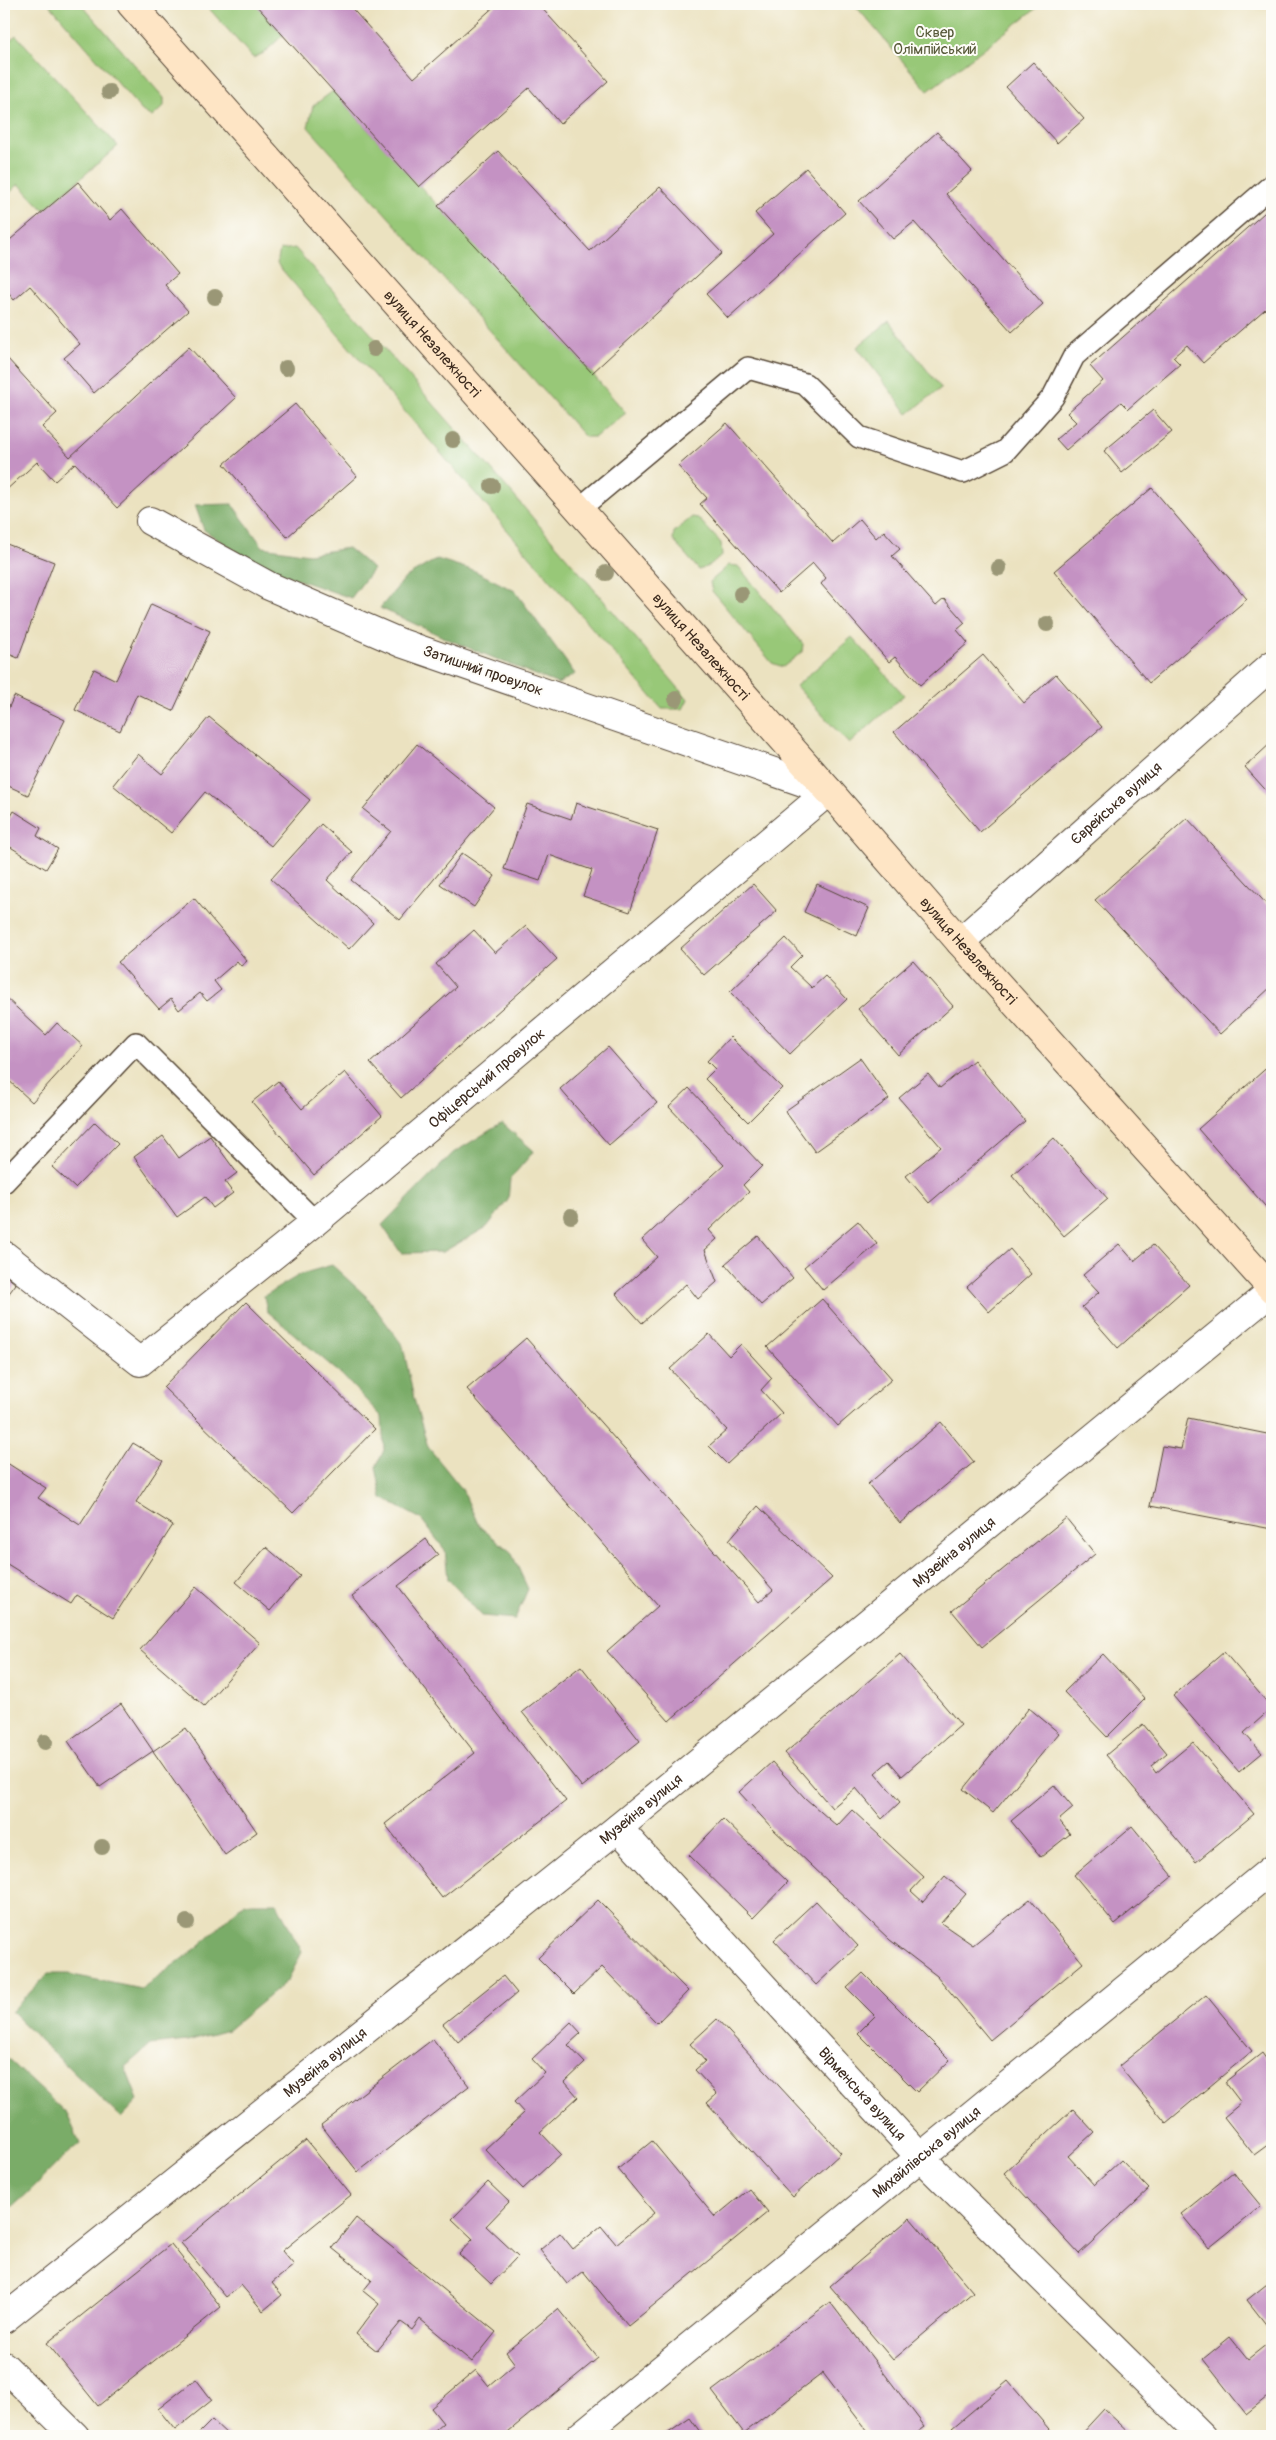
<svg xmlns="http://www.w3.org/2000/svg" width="1276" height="2440" font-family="Pangolin,sans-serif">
<rect width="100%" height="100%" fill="#fdfcf7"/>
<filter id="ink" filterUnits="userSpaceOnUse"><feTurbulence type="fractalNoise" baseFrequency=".02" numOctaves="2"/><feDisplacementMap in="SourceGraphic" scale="10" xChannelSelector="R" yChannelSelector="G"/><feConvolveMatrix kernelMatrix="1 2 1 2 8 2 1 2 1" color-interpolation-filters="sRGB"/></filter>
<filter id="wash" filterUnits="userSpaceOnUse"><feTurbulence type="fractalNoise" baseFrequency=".0096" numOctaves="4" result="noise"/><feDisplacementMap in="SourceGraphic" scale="20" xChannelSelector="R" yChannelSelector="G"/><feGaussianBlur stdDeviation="1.12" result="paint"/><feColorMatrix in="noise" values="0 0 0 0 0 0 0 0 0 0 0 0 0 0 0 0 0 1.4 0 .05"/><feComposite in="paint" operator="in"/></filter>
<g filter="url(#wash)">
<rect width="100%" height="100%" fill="#ebe2c0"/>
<g fill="#98c878" stroke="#6a794b">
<polygon points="49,4 81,4 164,98 164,106 152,117 142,111"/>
<polygon points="205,4 255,4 283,35 264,53 253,58"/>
<polygon points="854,4 1042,4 928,91"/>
<polygon points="16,35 118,146 44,210 19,184 4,198 4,46"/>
<path d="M333,91c96,108 199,211 293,322l-31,24h-10l-277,-310 5,-21z"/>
<polygon points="295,248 491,469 688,699 683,709 662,709 277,264 280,250"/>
<polygon points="889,321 941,388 908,414 857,347"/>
<polygon points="692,517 698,518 721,543 722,556 708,566 699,570 673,540 674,532"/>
<polygon points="729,565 738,566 803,644 802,652 783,667 772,663 712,591 710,582"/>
<polygon points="852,637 904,695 849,744 796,686"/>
</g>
<g fill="#7aac68" stroke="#5a6b43">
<polygon points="232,504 263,547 309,554 348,548 373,569 351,598 296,579 249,560 204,530 195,505"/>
<polygon points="437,559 475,571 515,591 575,674 558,684 452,641 380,608 406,577"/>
<polygon points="502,1123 534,1151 510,1179 508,1200 487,1227 443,1252 401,1253 382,1225 453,1153"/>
<polygon points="332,1265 367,1297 403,1346 414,1399 428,1447 462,1489 479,1526 511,1552 528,1589 515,1619 482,1616 448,1579 445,1550 421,1519 382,1498 376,1467 384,1450 382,1417 342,1375 267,1311 264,1296 301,1274"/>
<polygon points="244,1903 277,1903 302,1952 288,1980 228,2030 187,2041 150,2045 125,2067 138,2100 121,2118 11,2012 48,1974 68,1974 141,1989 198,1947"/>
<path d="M4,2055l63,59 13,29c-28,22 -48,50 -76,70z"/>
</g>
<g id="blocks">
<g fill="#c492c3">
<polygon points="255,4 348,4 414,78 497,4 538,4 608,81 560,124 529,88 419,187"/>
<polygon points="1033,62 1084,119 1057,143 1006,87"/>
<polygon points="937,132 972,171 946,194 1043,304 1012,332 914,222 893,239 859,201"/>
<polygon points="498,151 590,251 660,187 722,253 592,373 438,206"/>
<polygon points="806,168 845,213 728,318 706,294 773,234 755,213"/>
<polygon points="78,182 110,220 122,209 178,274 165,285 188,311 94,393 64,358 80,344 30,286 14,300 4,288 4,245"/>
<polygon points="1272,206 1272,303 1203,363 1187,345 1173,357 1180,364 1128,409 1121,402 1066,450 1056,439 1076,422 1067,413 1103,381 1090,366"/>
<polygon points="189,347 236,398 117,508 75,463 55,481 37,462 4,492 4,362 7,358 57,413 42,427 70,457"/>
<polygon points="295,404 357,476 287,537 224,464"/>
<polygon points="1153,410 1172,432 1122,473 1104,451"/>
<polygon points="727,423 833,543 860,519 876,538 884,531 900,549 892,556 936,606 944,599 965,623 957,630 968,643 920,685 895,657 889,662 821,584 826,578 813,563 779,593 700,504 707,498 678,466"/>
<polygon points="1152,488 1247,599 1149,683 1054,571"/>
<polygon points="4,543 54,562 18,658 4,652"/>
<polygon points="151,604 210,631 173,711 137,694 120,731 75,710 94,669 116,680"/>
<polygon points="983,655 1024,703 1056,674 1102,727 980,832 894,732"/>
<polygon points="14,696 65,720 28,795 4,784 4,718"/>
<polygon points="209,717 310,800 271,846 205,792 171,833 113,785 138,754 162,774"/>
<polygon points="1272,742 1272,797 1245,767"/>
<polygon points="417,744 494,807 400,920 351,880 391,831 363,809"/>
<polygon points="576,803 658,830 630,912 583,896 592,870 549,855 540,881 504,869 527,804 571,819"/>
<polygon points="14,811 41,828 37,836 58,849 46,869 4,843 4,828"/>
<polygon points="1187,818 1272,910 1272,986 1220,1034 1095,900"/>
<polygon points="321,824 352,852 327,880 373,923 349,949 271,879"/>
<polygon points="462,853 495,876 474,907 440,884"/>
<polygon points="753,884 777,911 704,975 680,949"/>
<polygon points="817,884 869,908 857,936 804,912"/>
<polygon points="194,898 247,961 241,966 237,961 214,981 221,990 207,1001 200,993 179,1010 171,999 159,1009 118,962"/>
<polygon points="526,926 557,959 401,1098 370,1063 456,987 436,964 474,930 495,953"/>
<polygon points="786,938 802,955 790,967 812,988 825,976 847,999 790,1054 730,992"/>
<polygon points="913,961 953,1006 898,1055 858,1009"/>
<polygon points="4,996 46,1035 57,1023 83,1046 32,1102 4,1076"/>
<polygon points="730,1037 782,1088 748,1122 705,1079 715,1069 707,1061"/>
<polygon points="608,1047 657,1103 609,1145 560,1089"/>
<polygon points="860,1058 889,1099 815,1152 785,1111"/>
<polygon points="974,1060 1025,1121 929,1203 906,1176 941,1147 899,1098 928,1074 940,1088"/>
<polygon points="1272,1063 1272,1214 1198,1129"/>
<polygon points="345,1072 382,1116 314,1175 252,1102 278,1081 302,1109"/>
<polygon points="689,1088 762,1166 743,1185 749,1192 709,1230 717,1239 705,1250 717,1282 698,1299 686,1284 642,1323 616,1294 657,1257 642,1240 724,1165 669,1107"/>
<polygon points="95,1122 118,1144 75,1188 52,1167"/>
<polygon points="163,1136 179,1158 210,1136 237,1173 225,1182 233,1193 213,1208 205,1197 177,1217 134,1157"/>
<polygon points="1054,1138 1108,1199 1064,1236 1012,1175"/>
<polygon points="858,1221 877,1244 823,1290 804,1267"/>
<polygon points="758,1236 793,1278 761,1305 725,1264"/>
<polygon points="1119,1244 1134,1261 1153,1245 1189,1285 1118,1348 1082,1307 1099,1292 1083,1275"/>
<polygon points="1010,1249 1031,1274 989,1312 967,1287"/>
<polygon points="4,1274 16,1284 4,1300"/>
<polygon points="822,1299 892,1379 838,1426 767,1347"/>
<polygon points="246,1302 375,1429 293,1513 163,1387"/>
<polygon points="709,1334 729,1356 741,1344 772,1378 761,1390 782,1413 727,1464 709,1446 727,1430 670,1369"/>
<polygon points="526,1338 759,1602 773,1590 729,1540 758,1506 832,1578 669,1721 607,1651 658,1606 467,1389"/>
<polygon points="1188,1418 1272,1435 1272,1529 1150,1506 1162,1446 1181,1449"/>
<polygon points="941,1422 974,1462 900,1523 868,1484"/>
<polygon points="133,1443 163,1461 136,1502 173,1525 113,1618 77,1595 71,1604 4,1562 4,1461 46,1488 38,1498 80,1525"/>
<polygon points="1066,1518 1095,1554 982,1647 952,1611"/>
<polygon points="426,1539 438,1555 398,1586 566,1801 442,1898 385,1824 475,1753 352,1596"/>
<polygon points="266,1547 300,1576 270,1611 236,1582"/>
<polygon points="196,1587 260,1643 204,1706 140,1650"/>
<polygon points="1224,1652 1272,1708 1244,1733 1262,1753 1239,1772 1173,1696"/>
<polygon points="900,1654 961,1725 902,1776 889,1761 875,1773 900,1802 882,1819 856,1788 832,1808 785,1753"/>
<polygon points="1103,1654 1145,1699 1107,1737 1064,1692"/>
<polygon points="581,1666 640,1741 582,1787 522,1712"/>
<polygon points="121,1704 153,1751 100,1787 68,1741"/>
<polygon points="1029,1708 1059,1733 993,1813 963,1789"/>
<polygon points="1143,1724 1167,1753 1151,1766 1156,1773 1193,1742 1254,1814 1196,1862 1106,1755"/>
<polygon points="186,1728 257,1832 225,1855 153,1751"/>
<polygon points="772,1762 805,1798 837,1826 852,1810 924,1877 911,1891 923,1902 945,1876 966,1894 941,1923 973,1945 1030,1899 1083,1963 990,2040 937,1976 890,1940 772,1828 739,1792"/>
<polygon points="1054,1785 1073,1808 1059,1820 1070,1834 1041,1857 1011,1821"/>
<polygon points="723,1819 788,1882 753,1918 689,1855"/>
<polygon points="1132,1826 1173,1876 1115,1924 1074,1875"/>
<polygon points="598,1900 688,1991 657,2023 602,1967 574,1994 538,1958"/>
<polygon points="816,1901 858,1946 816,1985 774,1940"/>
<polygon points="863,1973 950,2060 917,2092 858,2033 875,2016 847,1988"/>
<polygon points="503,1976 517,1993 458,2042 443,2024"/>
<polygon points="1206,1995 1252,2051 1166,2123 1119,2066"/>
<polygon points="717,2019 841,2153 793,2197 707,2103 717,2094 695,2070 705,2061 690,2044"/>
<polygon points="571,2022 581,2033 568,2045 585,2063 565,2082 578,2097 540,2132 561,2154 523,2189 485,2149 524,2113 514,2102 545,2073 532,2059"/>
<polygon points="433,2039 469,2086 358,2172 321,2125"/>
<polygon points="1262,2053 1267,2060 1272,2056 1272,2148 1269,2144 1254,2155 1224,2117 1241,2103 1225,2082"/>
<polygon points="1073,2109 1094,2132 1068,2156 1094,2185 1121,2160 1149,2189 1079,2254 1004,2173"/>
<polygon points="306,2140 351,2195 282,2251 294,2265 272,2283 282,2295 263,2311 241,2285 226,2297 181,2243"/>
<polygon points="652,2141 715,2217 749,2189 768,2212 628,2326 583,2271 567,2284 540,2250 560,2233 573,2249 601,2226 616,2244 654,2213 618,2169"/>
<polygon points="1233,2172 1261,2206 1209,2248 1181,2214"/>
<polygon points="488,2182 509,2202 486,2226 518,2256 491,2284 459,2254 473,2239 452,2219"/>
<polygon points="356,2218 496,2332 472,2362 420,2319 412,2330 401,2322 377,2351 356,2334 379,2304 363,2291 372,2280 332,2248"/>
<polygon points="910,2218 973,2292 893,2360 830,2286"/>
<polygon points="171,2244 221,2307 98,2406 47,2343"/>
<polygon points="1272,2280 1272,2332 1247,2300"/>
<polygon points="830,2302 925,2427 913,2436 871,2436 823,2373 744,2433 712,2391"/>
<polygon points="558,2309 598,2358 503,2436 428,2436 443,2423 431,2408 476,2370 489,2386 515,2364 506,2352"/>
<polygon points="1230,2337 1248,2359 1272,2340 1272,2393 1246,2414 1203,2359"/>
<polygon points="196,2379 212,2400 175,2430 158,2409"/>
<polygon points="1008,2381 1054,2435 959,2436 952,2428"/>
<polygon points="1104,2409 1133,2436 1079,2436"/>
<polygon points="690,2418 703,2436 664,2436"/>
<polygon points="212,2420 229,2436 196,2436"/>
</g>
</g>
</g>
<g filter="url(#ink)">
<use href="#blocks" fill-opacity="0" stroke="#554636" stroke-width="1"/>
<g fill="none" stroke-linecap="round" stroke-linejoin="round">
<defs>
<g id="lane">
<polyline points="579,509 748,368 805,384 859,437 963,472 1005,451 1053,397 1074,356 1272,185"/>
<polyline points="4,1182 136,1043 315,1222"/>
</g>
<g id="street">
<path id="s1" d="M960,942l312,-277"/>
<path id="s2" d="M4,1255l136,107 175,-140 514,-431 -428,-148 -132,-57 -119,-65"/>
<path id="s3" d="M618,1828l303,330 281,278"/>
<path id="s4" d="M4,2319l614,-491 654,-537"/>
<polyline points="4,2366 75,2436"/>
<path id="s5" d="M580,2436l692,-567"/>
</g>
<g id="secondary">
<path id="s6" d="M131,4l698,787 131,151 312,347"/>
</g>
</defs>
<use href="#lane" stroke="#554636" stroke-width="24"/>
<use href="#street" stroke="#554636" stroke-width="30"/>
<use href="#secondary" stroke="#554636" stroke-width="30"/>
<use href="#lane" stroke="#fff" stroke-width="21"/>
<use href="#street" stroke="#fff" stroke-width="28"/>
<use href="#secondary" stroke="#fee5c5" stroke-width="28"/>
</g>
<g fill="#9a9776">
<circle cx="109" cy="92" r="8"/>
<circle cx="215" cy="297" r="8"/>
<circle cx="374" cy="349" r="8"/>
<circle cx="286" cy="368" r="8"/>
<circle cx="453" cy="440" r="8"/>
<circle cx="492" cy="486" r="8"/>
<circle cx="999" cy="568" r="8"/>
<circle cx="606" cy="573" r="8"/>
<circle cx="741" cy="594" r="8"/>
<circle cx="1047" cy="624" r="8"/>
<circle cx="676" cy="699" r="8"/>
<circle cx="571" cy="1216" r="8"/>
<circle cx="45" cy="1742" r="8"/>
<circle cx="102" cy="1847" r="8"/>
<circle cx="187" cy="1922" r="8"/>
</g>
</g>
<g text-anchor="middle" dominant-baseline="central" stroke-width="4" stroke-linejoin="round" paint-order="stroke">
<g font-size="15" fill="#575939" stroke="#fdfcf7">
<text x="935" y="32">Сквер<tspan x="935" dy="17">Олімпійський</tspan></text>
</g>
<g font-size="15" fill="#3b2a1e" stroke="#fdfcf7">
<text stroke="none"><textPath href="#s6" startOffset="454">вулиця Незалежності</textPath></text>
<text stroke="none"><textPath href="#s6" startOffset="859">вулиця Незалежності</textPath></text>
<text transform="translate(483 671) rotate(19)">Затишний провулок</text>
<text stroke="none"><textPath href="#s1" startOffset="209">Єврейська вулиця</textPath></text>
<text stroke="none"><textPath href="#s6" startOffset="1264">вулиця Незалежності</textPath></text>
<text stroke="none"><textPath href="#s2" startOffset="621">Офіцерський провулок</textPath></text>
<text stroke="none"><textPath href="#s4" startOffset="1221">Музейна вулиця</textPath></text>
<text stroke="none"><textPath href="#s4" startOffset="816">Музейна вулиця</textPath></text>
<text stroke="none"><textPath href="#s4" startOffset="411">Музейна вулиця</textPath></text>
<text stroke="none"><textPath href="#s3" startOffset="361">Вірменська вулиця</textPath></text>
<text stroke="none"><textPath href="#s5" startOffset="448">Михайлівська вулиця</textPath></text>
</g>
</g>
<rect width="1276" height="2440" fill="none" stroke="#fdfcf7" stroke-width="20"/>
</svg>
